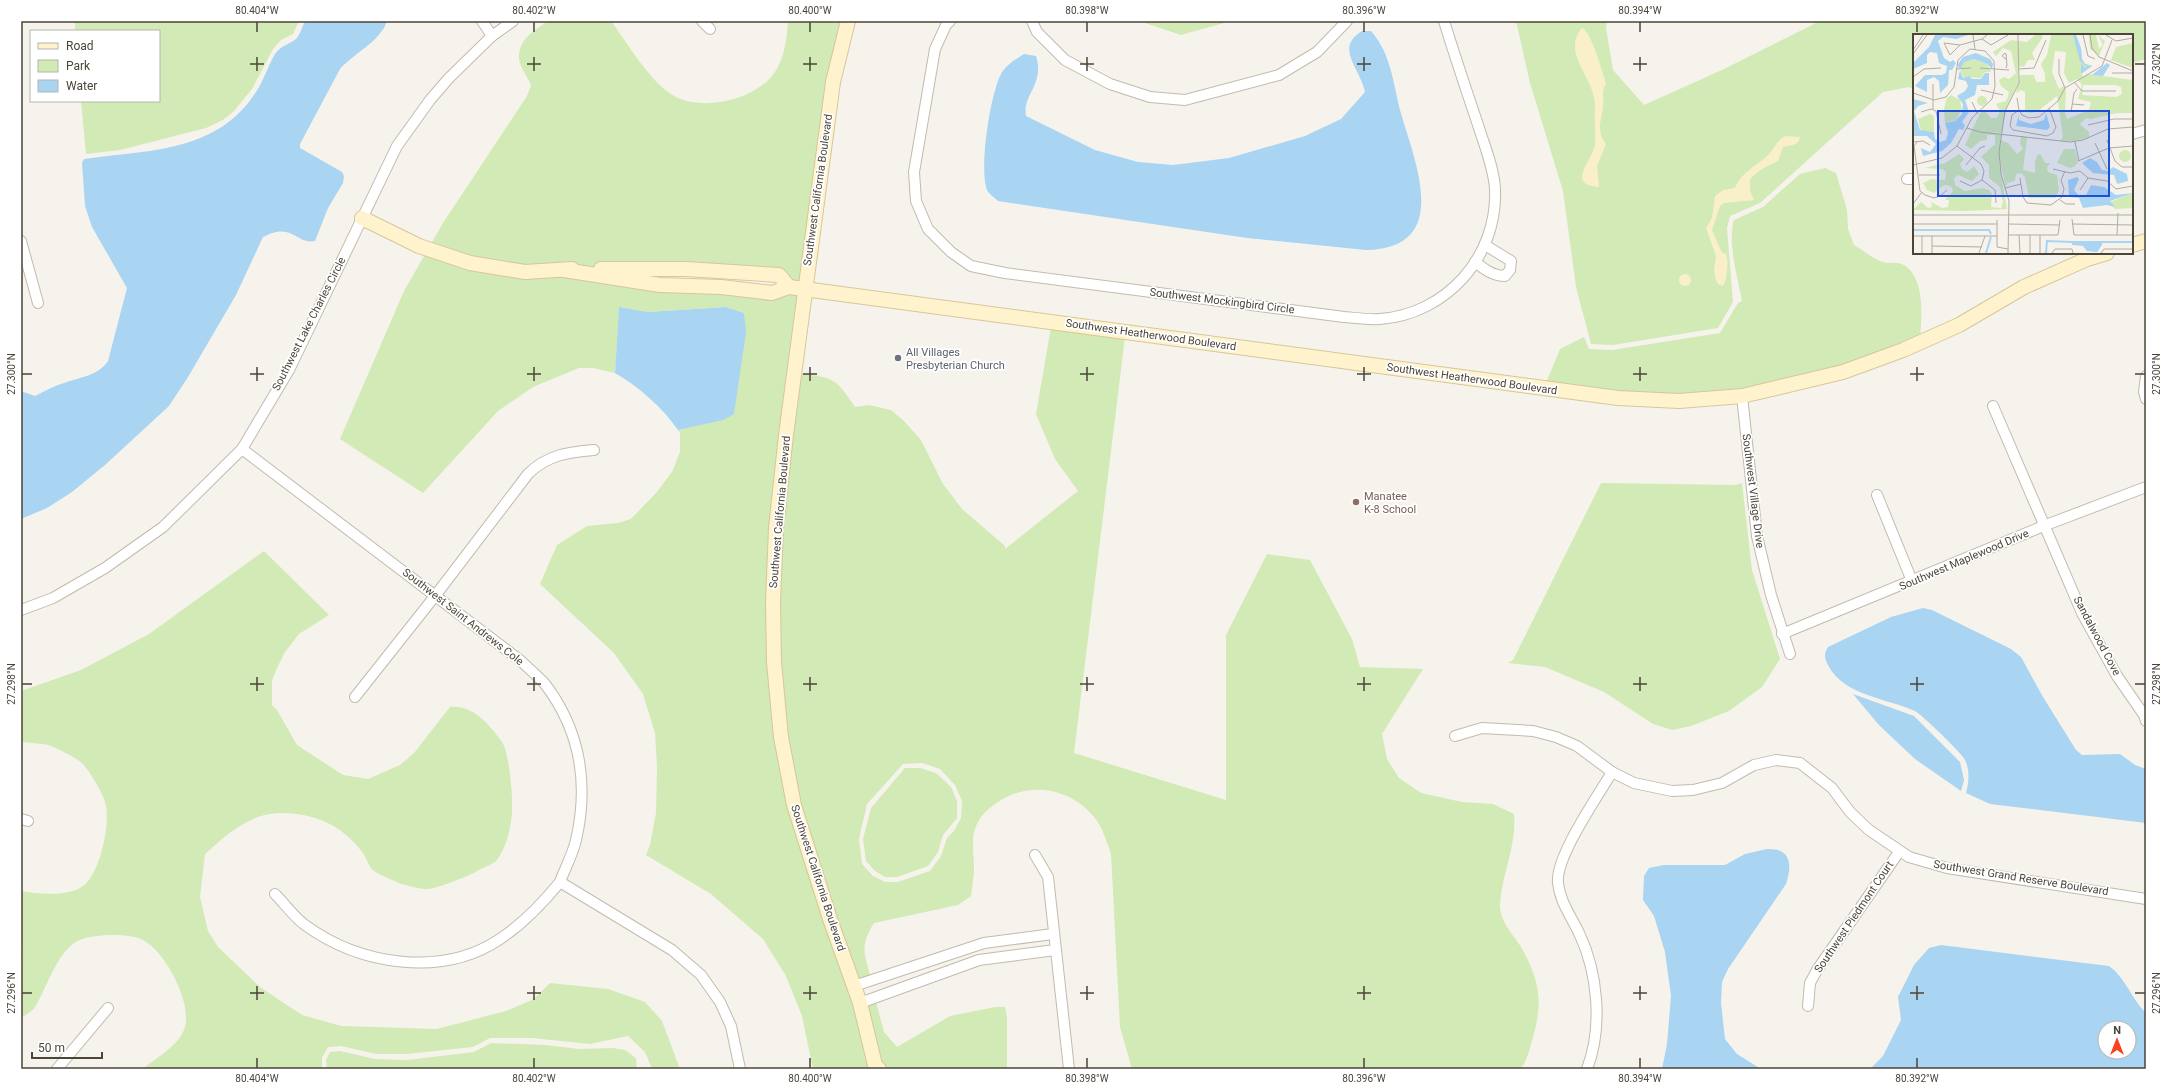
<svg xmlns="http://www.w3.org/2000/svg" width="2167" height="1090" font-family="Roboto,sans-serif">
<rect width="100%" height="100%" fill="#f6f3ec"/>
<g fill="#d2eab5" fill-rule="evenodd">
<polygon points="75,21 299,21 293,34 281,40 273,49 252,89 234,111 223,120 206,128 120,150 86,154 81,101 159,101 159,31 75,31"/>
<path d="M548,21h63c17,23 40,63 65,76 28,14 76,3 96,-21 12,-14 15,-37 16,-55h52l-2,7 -38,255 -145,-13v10l144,13 -18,142 -4,303 78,266 14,60 -3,5h-53l-11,-53 -16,-40 -23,-37 -52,-45 -65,-39 4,-10 6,-32 1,-46 -2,-34 -12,-39 -29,-41 -74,-69 17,-39 30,-19 31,-3 13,-4 25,-26 16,-21 8,-20v-19l-2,-3 30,-7 36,-110 -18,-6 -78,5 -29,-5 -4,66 -22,-5h-14l-46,19 -35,24 -75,82 -83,-54 64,-148 39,-68 84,-127 4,-11c-3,-7 -11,-18 -12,-26 -1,-20 15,-28 29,-38z"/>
<polygon points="1139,21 1231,21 1181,35"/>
<polygon points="1516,21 1607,21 1606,28 1613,70 1644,105 1724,69 1820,21 2146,21 2146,59 2132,63 2132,35 1914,35 1914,90 1909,87 1883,92 1760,203 1730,216 1727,228 1733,302 1718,328 1613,345 1591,344 1576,287 1563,191 1530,83"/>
<path d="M1825,168l11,5 11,37 1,19 6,16c9,5 19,14 29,17 7,2 13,-1 21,3 21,13 18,51 16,72l-79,30 -100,24 -52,3 -56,-1 -87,-10 14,-34 24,-12 5,12 23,1 108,-17 18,-30 4,-2c-4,-23 -15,-58 -8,-81l29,-13 37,-33z"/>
<path d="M1051,327l74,10 -51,416 152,47v-165l41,-81 43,6 42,79 8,28 63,2 -41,65 5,25 12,19 22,15 41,9 31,2 21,10c3,31 -12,59 -14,90 0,19 12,28 21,43 20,35 22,56 11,94 -3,10 -5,19 -11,28h-389l-12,-42 -9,-173c-4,-12 -8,-25 -16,-36 -22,-28 -61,-37 -92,-19 -13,8 -23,15 -28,30 -4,11 -1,28 -1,39 0,9 -2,19 -3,28l-13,9 -84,18c-14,23 -10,28 -4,52l-13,5 -58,-177 -13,-67 -7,-74 2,-133 17,-156c36,5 37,4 57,34l14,-2 22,5 12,10 18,20 22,44 19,25 43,37v3l73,-58 -23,-32 -19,-45zM922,763l18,6 15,16 7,16 -1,17 -7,13 -7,7 -6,18 -11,15 -32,11h-13l-12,-6 -11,-12 -3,-25 8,-35 36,-40z"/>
<polygon points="1601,483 1736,485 1742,483 1752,570 1780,659 1762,687 1729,711 1691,726 1672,730 1653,724 1604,692 1545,667 1508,663 1513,660"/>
<path d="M264,551l65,64 -30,19 -14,18 -8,16 -5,13v24l5,5 20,35 46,30 25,4 32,-14 14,-12 36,-46c23,-2 39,17 52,35 7,10 11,54 10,68 0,15 -6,40 -16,51 -5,4 -14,7 -19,10 -10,6 -37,16 -48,18 -15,1 -42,-10 -55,-18 -5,-3 -7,-12 -11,-18 -21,-28 -48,-40 -83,-40 -30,0 -54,22 -75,41l-5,43 8,34 10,16 42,40 42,28 39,11 96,3 69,-18 28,-12 16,-16 58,6 37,13 17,19 18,48h-28l-7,-17 -17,-16 -38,8 -58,-6h-42l-17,9 -66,7h-31l-35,-8 -13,1 -6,11v11h-179c14,-12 37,-24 42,-42 7,-25 -20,-76 -42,-87 -14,-7 -48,-6 -63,0 -22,8 -33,48 -45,67 -3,5 -10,8 -14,11l2,-67 -2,-14v-46c17,3 48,6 62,-5 17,-12 27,-61 23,-80 -1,-10 -16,-34 -23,-42 -4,-5 -28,-17 -35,-19 -8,-2 -18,-2 -27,-3v-51l60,-21 68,-36z"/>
<polygon points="905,768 920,768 936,773 951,787 957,801 957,818 943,835 938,852 928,866 897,877 885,877 875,871 866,861 863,839 871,808"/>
<polygon points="876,1002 884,1032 897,1047 950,1016 995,1007 1005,1007 1007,1017 1007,1069 886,1069 879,1062 866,1006"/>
<polygon points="491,1043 546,1045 579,1049 613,1048 625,1050 636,1058 637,1069 327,1069 326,1060 330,1052 340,1051 375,1059 407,1060 474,1052"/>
</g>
<g fill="#f9efc9">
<path d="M1582,28c9,3 21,45 24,56 -5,7 -2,13 -3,21 -1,18 -8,22 3,39l-9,22 2,21c-34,-2 -6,-27 -4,-43 1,-12 -1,-24 0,-37 2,-27 -35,-54 -13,-79z"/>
<path d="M1785,136l15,1c-1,9 -10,8 -17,10l-5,14 -18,9 -10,9v11l4,10 -30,3 -4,3 -8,24 10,23 4,1c3,7 1,26 -3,32l-5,-2 -2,-4 -2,-10 2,-14 -10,-28 6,-10 3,-22 8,-6 12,-2c6,-16 22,-22 33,-33 7,-7 8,-14 17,-19z"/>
<circle cx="1685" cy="280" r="6"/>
</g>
<g fill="#a9d4f2" fill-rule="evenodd">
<path d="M305,21h82c-7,21 -33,32 -47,48l-40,75v4l42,24 2,4 -1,7 -15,25 -13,33c-19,4 -22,-20 -52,-4l-27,58 -48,82 -19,29 -64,59 -33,27 -25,16 -26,11v-128l14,5c10,-5 19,-10 29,-13 16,-6 34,-7 44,-22l19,-73 -35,-61 -7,-21 -3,-43 2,-4c63,-9 133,-6 172,-67 8,-12 12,-26 19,-38 6,-9 16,-10 22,-16 3,-5 6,-12 8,-17z"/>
<path d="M1362,31h9c20,23 22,51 29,79 14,50 54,138 -34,140l-119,-12 -249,-37c-3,-3 -9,-7 -11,-11 -8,-22 3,-95 14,-116 4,-8 15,-15 23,-20l12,2c9,28 -14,39 -10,60l69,34 43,12 35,3 56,-7 76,-22 36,-17 24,-27c-5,-24 -31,-44 -3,-61z"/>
<path d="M619,307l29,5 78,-5 18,6 2,19 -12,82 -11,6 -45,10c-16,-23 -39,-43 -63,-57z"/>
<path d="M1923,608l9,2 79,39 10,8 22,40 33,53 6,5 38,-1 15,11 11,4v54l-156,-19 -24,-11c3,-11 4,-22 -1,-33 -3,-7 -44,-46 -50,-49 -29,-13 -69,-15 -86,-44 -4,-7 -6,-12 -1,-20l63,-30z"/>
<polygon points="1853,694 1914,716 1960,762 1964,780 1961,791 1915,759 1879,725"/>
<path d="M1767,849c25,-1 25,17 19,35l-58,85 -6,13 -1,21 4,36 12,15 24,15h-99l5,-25 4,-48 -6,-44 -11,-36 -11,-16 1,-24 5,-8 15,-3h61l20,-11z"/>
<path d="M1941,945l168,21c16,11 22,32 37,47v56h-276l13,-13 18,-36 -3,-23 16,-32 15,-17zM2105,1028h24v24h-24z"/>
</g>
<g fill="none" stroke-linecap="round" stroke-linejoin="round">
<defs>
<g id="street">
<polyline points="482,21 492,36"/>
<polyline points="702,21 710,29"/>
<path d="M950,21l-4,4 -11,24 -21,123 2,29 12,28 23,23 20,14 34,7 339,44c12,1 25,3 36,2 67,-5 118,-63 115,-130 -1,-20 -10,-42 -16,-61 -12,-36 -24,-71 -35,-107"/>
<polyline points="1032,21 1037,32 1065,60 1110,84 1150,97 1185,100 1279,75 1317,52 1347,21"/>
<polyline points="2132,134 2146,130"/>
<polyline points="1907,179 1914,179"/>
<polyline points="21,241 38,303"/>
<path d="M1475,262c9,7 18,14 30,14l5,-6 1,-9 -26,-16"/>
<polyline points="2146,376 2144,392 2146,399"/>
<polyline points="1742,396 1757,536 1771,595 1790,654"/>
<polyline points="1993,406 2082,613 2117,676 2144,715 2146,721"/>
<path d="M242,449l279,212c8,8 17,15 24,23 35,46 44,100 31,156 -3,14 -11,28 -16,42l112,68 29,25 19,27 11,24 9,43"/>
<polyline points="1877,495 1912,581"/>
<polyline points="21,610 53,598 105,568 163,527 242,449 289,370 397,146 430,100 449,78 492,36 513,21"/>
<polyline points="1782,634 2046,525 2146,487"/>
<path d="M355,697l80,-101 93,-122c19,-19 40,-22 66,-24"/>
<polyline points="1455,736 1482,728 1533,731 1556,737 1577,746 1612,772 1634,783 1672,791 1693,790 1722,783 1754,765 1776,760 1800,763 1832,788 1850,812 1869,830 1909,857 1947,868 2146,899"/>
<polyline points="21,819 28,821"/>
<polyline points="1035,855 1048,877 1069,1069"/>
<path d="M275,894c10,10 19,23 30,31 55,40 137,53 195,14 24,-16 42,-35 60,-57"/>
<polyline points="854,986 984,943 1053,934"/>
<polyline points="860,1003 979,960 1055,950"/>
<polyline points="1808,1006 1810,983 1817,970 1899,852"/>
<polyline points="57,1069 108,1008"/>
<path d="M1587,1069c16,-42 11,-96 -8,-136 -8,-17 -19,-31 -21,-50 -3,-26 40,-87 54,-111"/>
</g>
<g id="secondary">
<polyline points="848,21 833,82 786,435 776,528 773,602 774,662 781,737 794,805 830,919 860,1003 875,1065 879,1069"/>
<polyline points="362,218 419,246 470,263 525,272 572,269"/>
<polyline points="2132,245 2146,241"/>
<polyline points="601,269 686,269 779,275 789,287"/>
<polyline points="564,270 660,285 721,287 772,293 789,287 804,289 1618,398 1679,401 1742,396 1843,372 1903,350 1959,325 2024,287 2087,259 2107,253"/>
</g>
</defs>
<use href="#street" stroke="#c2bbae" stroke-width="12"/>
<use href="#secondary" stroke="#d6c79b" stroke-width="16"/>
<use href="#street" stroke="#fff" stroke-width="10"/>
<use href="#secondary" stroke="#fff3cd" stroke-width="14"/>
</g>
<path fill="none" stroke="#4b4439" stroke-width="1.5" d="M257,22v10M534,22v10M810,22v10M1087,22v10M1364,22v10M1640,22v10M1917,22v10M257,57v14M534,57v14M810,57v14M1087,57v14M1364,57v14M1640,57v14M250,64h14M527,64h14M803,64h14M1080,64h14M1357,64h14M1633,64h14M2135,64h10M257,367v14M534,367v14M810,367v14M1087,367v14M1364,367v14M1640,367v14M1917,367v14M22,374h10M250,374h14M527,374h14M803,374h14M1080,374h14M1357,374h14M1633,374h14M1910,374h14M2135,374h10M257,677v14M534,677v14M810,677v14M1087,677v14M1364,677v14M1640,677v14M1917,677v14M22,684h10M250,684h14M527,684h14M803,684h14M1080,684h14M1357,684h14M1633,684h14M1910,684h14M2135,684h10M257,986v14M534,986v14M810,986v14M1087,986v14M1364,986v14M1640,986v14M1917,986v14M22,993h10M250,993h14M527,993h14M803,993h14M1080,993h14M1357,993h14M1633,993h14M1910,993h14M2135,993h10M257,1058v10M534,1058v10M810,1058v10M1087,1058v10M1364,1058v10M1640,1058v10M1917,1058v10"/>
<circle fill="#6b7280" stroke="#fff" stroke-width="1.5" cx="898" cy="358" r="4"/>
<circle fill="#8d6e63" stroke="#fff" stroke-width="1.5" cx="1356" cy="502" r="4"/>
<g text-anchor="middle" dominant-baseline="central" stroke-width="3.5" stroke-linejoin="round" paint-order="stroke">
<g font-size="11" fill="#4b4439" stroke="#fff">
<text transform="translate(818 190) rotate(-82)">Southwest California Boulevard</text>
<text transform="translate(1222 301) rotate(7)">Southwest Mockingbird Circle</text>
<text transform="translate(309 324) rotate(-63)">Southwest Lake Charles Circle</text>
<text transform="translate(1151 335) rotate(8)">Southwest Heatherwood Boulevard</text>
<text transform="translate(1472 379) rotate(8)">Southwest Heatherwood Boulevard</text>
<text transform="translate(1753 491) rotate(83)">Southwest Village Drive</text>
<text transform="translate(780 512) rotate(-85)">Southwest California Boulevard</text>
<text transform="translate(1964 560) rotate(-23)">Southwest Maplewood Drive</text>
<text transform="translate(463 617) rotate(38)">Southwest Saint Andrews Cole</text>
<text transform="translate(2097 636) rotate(62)">Sandalwood Cove</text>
<text transform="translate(818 878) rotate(72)">Southwest California Boulevard</text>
<text transform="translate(2021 878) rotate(9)">Southwest Grand Reserve Boulevard</text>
<text transform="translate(1854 917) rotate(-56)">Southwest Piedmont Court</text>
</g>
<g font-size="11" fill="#5b616d" stroke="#fff" text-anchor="start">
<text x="906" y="352">All Villages<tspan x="906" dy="13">Presbyterian Church</tspan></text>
</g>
<g font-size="11" fill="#785e54" stroke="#fff" text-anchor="start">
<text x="1364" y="496">Manatee<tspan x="1364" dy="13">K-8 School</tspan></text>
</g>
</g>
<g transform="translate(1913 34)">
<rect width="220" height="220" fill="#f6f3ec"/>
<path d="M122,1h7l1,2 -11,16 3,7h-7l-4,7 -6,-1 1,-25 8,1zM138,1h25l5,14 1,10 3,5 7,2 -11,7 2,4 4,-3 46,6v33h-16l-26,6 -5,-1 -6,6 9,8v5l-14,4h-15l3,-4 -6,-41 -19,15 -7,2 -6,-2v-19l-4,-2 -5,3 4,-18h14l2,7h9v-8l-4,-10 6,-9zM142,17l11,1 -2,21 5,10 8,-4 5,6 -4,14 13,3 -2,8 -22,9 -2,-6 1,-23 -2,-4 -5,3 -7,-17zM170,51h32l6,2 1,7 -6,3 -34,-2zM176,1h7l3,14 4,-4 -5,-10 7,6 -6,15 -9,-7zM98,6l7,1v42l-10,21 -7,29 -11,-1 11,2 -2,29 8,46 -40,2 -54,-1 8,-8 7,6 4,-1 -1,-5 11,6 6,-1 1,-7h-4l8,-9 -2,-5 -7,-1 -10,8 -7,-3 -4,-7 8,-4 14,1 1,-8 -4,-3 -17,-1 20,-5 14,-9 5,5 -4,5 2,5 5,3 7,-6 5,8 -7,7 -14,-6 -4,3 1,7 10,6 17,-3 7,2 3,4 -1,13 10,1 2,-6 -3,-15 -11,-9v-13l-8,-8 14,-13v-9h-8v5l-7,1 -9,8 -6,-4 15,-32 5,-2 6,7h6l3,-7 -4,-7 10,-3 2,-4 1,-5 -8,-6 -2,-6 5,-3 5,2 7,-6 -5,-22 -8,-3 -7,8 -3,-4zM220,9v25l-22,-8 5,-13zM61,25l13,5 4,8h-6l-4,6 -18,-1 -2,-8 3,-7zM38,61l9,5 2,10 -6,10 -11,3 -1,-14 3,-11zM64 67a5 5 0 1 1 10 0a5 5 0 1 1-10 0ZM17,80l4,2v16l-13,-1 -3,-12zM108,102l6,1 -4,33 12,3v-12l3,-7 3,1 4,8h5l-3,5 1,4 9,3 2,16 -4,7h-26l-4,-21 -4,-4 -5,1 -1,7 -8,2 -1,5 -7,-30 2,-18 7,3 9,11 6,-5 -3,-6zM151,115h11l3,13 -4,5 -4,1 -13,-5zM206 122a6 6 0 1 1 12 0a6 6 0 1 1-12 0ZM220,159v15l-18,1 -5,-7z" fill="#d2eab5" fill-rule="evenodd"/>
<path d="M22,1h33l-12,4 -13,-2 -5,4 6,17 6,4 3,-2 3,3 -4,7h-3l-1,15 -8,8 -1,-12 -5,-4 -7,3v12l-12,-6 10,-11h17l4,-2 1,-7 -8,-3 -2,-10 -7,-1 -3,3v8l-14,6v-6l16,-16zM160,1h3l5,13 1,11 3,5 7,2 -11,8v-11l4,5 2,-1 -7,-6zM63,19l14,6 3,5 -1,5 -5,-5 -13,-5 -10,3 -3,7 -3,-2v-3l5,-7zM194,29l3,2 -7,11 -11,-1zM47,36l3,8 6,-2 3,3h9l4,-6h4v12h-12l-2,10 -10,5 4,12 -7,10 3,3 -2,5 -4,-1 -8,14 -9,8 -19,5 -2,-8 9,4 6,-8 -9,-8h-14v-37l15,4 -10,3 -4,5 6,19 14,2 1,7 5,3 6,-2 2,-7 -3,-10 10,-2 7,-7 1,-10 -6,-8 8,-5 3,-5 -2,-5 -8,-2zM133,79l4,14 -3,3 -31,-4 3,-11v5l12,4 13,-4zM177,124l7,4 5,8 6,1 5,-4 14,7 1,7 -11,3 -3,-9 -21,-2 -11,-10zM164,143l2,2 -5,11 6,7 6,-2 5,-10 13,2 12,8 17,-2 -23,8 5,6 -8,-2 -24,3 -4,-10 -10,-1 -1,-17zM159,207h30v4l-5,7 -10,-1 -4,-5 -11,-1z" fill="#a9d4f2"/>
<path fill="none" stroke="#a9d4f2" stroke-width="2" d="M0,196h76l2,4M189,208h31M73,219l5,-16M133,219l1,-12 25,1"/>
<path fill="none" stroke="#b2ada4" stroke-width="1" d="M60,1l2,14M170,1l5,21 7,3M177,1l2,13 7,9 34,14M193,1l10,6 17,-3M69,5l9,6 17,-10M47,11l-16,-2 6,12 10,-10 22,-6 5,-4M0,16l10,-15M0,20l14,-19M146,25v15l6,14M67,34l29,2M93,34l1,-3 -1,-11 -1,-1 -3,3 5,4M121,34l12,-28M43,35l15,-1M106,35l15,-1M199,39h21M0,43l11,-8 17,-1M161,48l8,9h34M20,50v25M68,56l22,5M0,59l21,7 12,-3 8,-10 4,-27 12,-11 15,2 9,10 1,25 -3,13 -20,19 -15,28 -15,12 -29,7M104,64l2,12 3,5 7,3 10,-1 19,-16 7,-13 37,-22 10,-26M59,68l5,11M159,70l12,1M106,76l-7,5 -2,11 3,4 34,6 6,-3 3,-6 -7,-19M8,78l10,-3 5,2 5,23M158,78l3,-19 3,-4M175,91l26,-6h19M54,94l13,4 90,10 13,-2 25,-11 25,-2M194,106l8,21 7,6h11M0,108l10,-1 7,4M4,108l-3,4 6,45 5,4 9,3 6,-2 7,-6M162,108l4,19M182,109l12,26M44,112l24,18 3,7 -2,9 13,10 1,13M165,127l31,-13 24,-2M53,131l14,-17 5,-2M140,135l17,4 10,-2 8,7 19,3 9,8 17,-3M6,141h21M107,144l3,19 4,6 24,2 11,-8 2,-8 -3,-9 4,-9M47,147l11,5 11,-6M92,154l16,-4M167,156l8,-12M147,166l6,4h9M0,170l9,-12M0,181h220M159,185l2,16h59M84,186v27l11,2M0,190h84M95,190l52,1M159,190l61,1M95,201h50l2,-15M106,201l1,18M204,201l1,-22M0,202h84M19,212l50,1M9,219v-17M19,219v-17M66,219l6,-17M95,219l1,-52 -8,-27 -2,-22 6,-41 14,-28 -1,-48M117,219v-18M127,219v-18M139,219l3,-4h17l1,4M188,219l3,-4h29"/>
<path fill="#1d4ed8" fill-opacity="0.15" stroke="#1d4ed8" stroke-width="2" d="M25,77h171v85h-171z"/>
<rect width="220" height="220" fill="none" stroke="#4b4439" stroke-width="2"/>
</g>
<rect width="2167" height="1090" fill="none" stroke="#ffffff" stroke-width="44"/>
<rect x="30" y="30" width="130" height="72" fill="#ffffff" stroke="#b7b4b0"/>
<rect x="38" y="43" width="20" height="6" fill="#fff3cd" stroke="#b7b4b0"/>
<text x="66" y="50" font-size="12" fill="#4b4439">Road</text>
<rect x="38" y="60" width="20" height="12" fill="#d2eab5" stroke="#b7b4b0"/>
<text x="66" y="70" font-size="12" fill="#4b4439">Park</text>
<rect x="38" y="80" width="20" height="12" fill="#a9d4f2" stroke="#b7b4b0"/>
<text x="66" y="90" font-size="12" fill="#4b4439">Water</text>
<g transform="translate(2117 1040)"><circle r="19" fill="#ffffff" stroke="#b7b4b0"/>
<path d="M0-3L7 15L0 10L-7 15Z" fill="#fc3f1d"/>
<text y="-6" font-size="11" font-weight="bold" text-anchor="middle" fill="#4b4439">N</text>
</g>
<path d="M32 1052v6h70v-6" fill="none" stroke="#4b4439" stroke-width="2"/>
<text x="38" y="1052" font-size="12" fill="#4b4439" stroke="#ffffff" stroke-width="3" paint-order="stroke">50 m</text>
<rect x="22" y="22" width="2123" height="1046" fill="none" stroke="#4b4439" stroke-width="1.5"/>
<g font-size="10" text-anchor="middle" fill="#4b4439">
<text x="257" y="14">80.404°W</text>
<text x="534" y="14">80.402°W</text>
<text x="810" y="14">80.400°W</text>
<text x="1087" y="14">80.398°W</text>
<text x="1364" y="14">80.396°W</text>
<text x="1640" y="14">80.394°W</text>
<text x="1917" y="14">80.392°W</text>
<text transform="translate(2156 64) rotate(-90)" y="4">27.302°N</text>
<text transform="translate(11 374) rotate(-90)" y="4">27.300°N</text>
<text transform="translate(2156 374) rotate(-90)" y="4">27.300°N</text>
<text transform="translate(11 684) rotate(-90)" y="4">27.298°N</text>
<text transform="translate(2156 684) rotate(-90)" y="4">27.298°N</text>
<text transform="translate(11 993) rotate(-90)" y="4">27.296°N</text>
<text transform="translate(2156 993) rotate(-90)" y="4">27.296°N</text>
<text x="257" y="1082">80.404°W</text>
<text x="534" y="1082">80.402°W</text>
<text x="810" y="1082">80.400°W</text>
<text x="1087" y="1082">80.398°W</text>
<text x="1364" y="1082">80.396°W</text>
<text x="1640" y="1082">80.394°W</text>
<text x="1917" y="1082">80.392°W</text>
</g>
</svg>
